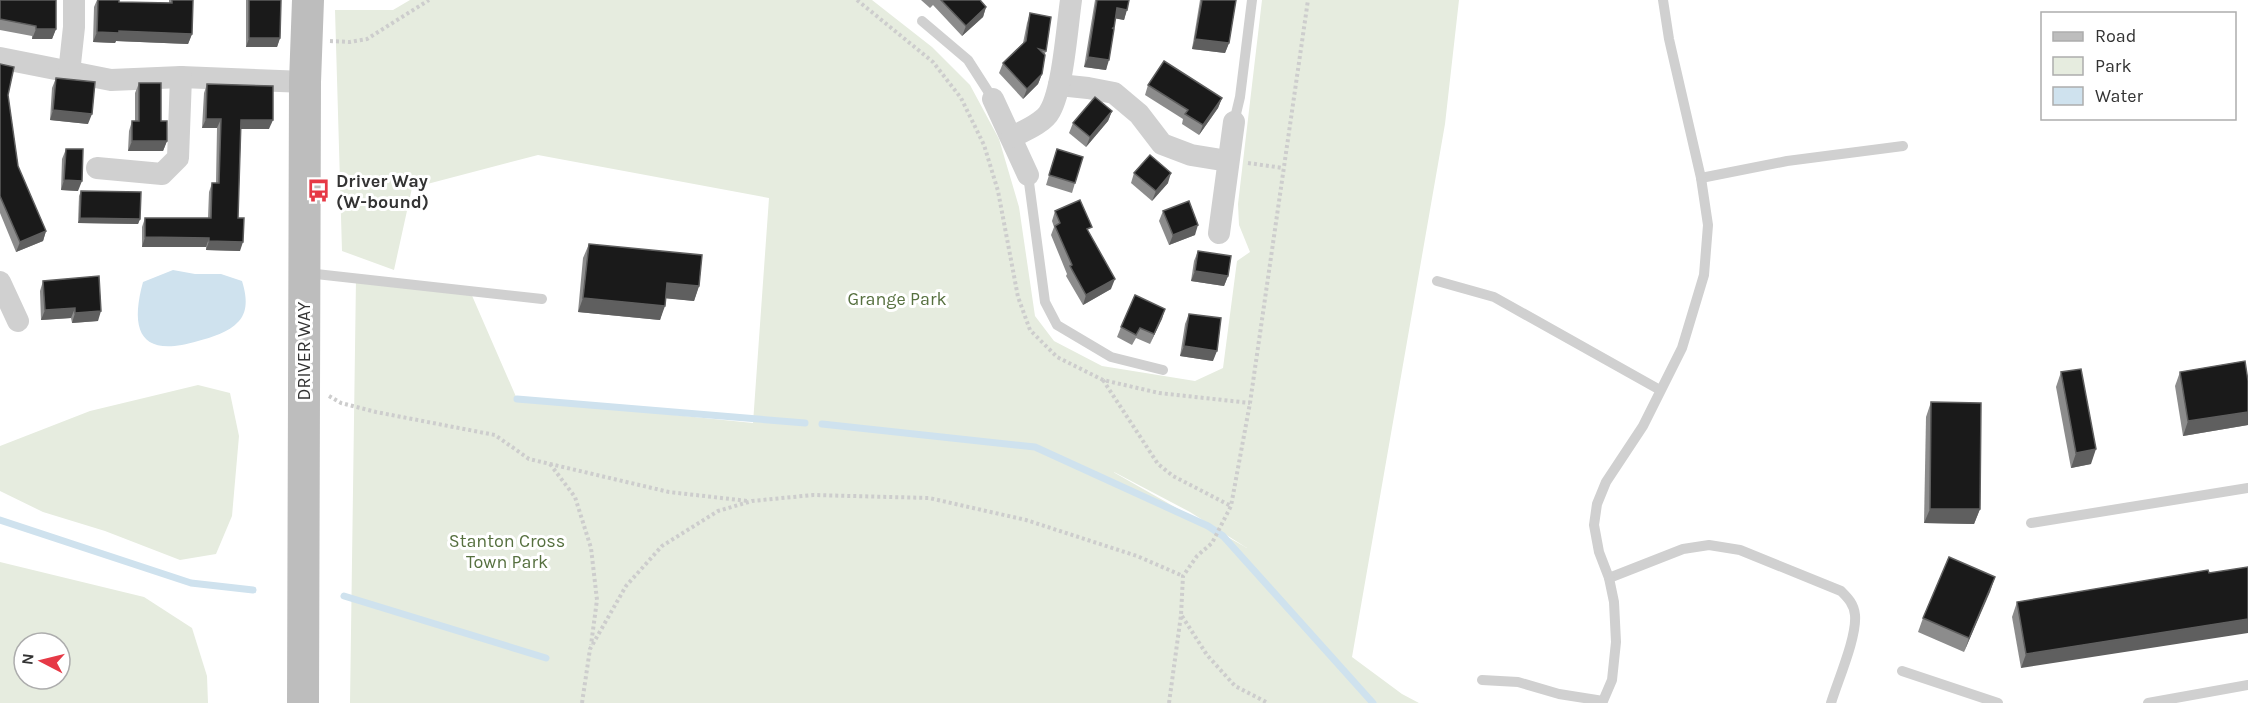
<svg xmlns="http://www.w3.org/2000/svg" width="2248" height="703" font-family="Karla,sans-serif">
<rect width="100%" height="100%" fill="#fff"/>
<g fill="#e6ecdf" fill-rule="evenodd">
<path d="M410,0h462l60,47 38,38 29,54 20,68 16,109 19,25 48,25 93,15 28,-13 14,-107 13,-9 -11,-27 -1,-21 24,-204h197l-14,124 -93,533 50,37 17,9h-1069l6,-425 114,13 47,108 236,24 16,-225 -231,-43 -126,33 -18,82 -52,-19 -7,-241h58zM1114,472l76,40 57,36 -132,-75z"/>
<polygon points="198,385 230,393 239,436 232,516 216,554 180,560 105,531 43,512 0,491 0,446 90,411"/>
<path d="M0,562l144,35 48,31 15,48 1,27h-208zM24,643h36v36h-36z"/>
</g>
<path fill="#cfe2ee" d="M173,270l22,4h26l21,7c4,13 7,29 -3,40 -11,12 -27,16 -41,20 -56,17 -69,-8 -55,-59z"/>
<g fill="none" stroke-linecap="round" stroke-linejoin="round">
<g stroke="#cfe2ee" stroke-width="7">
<polyline points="517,399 805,423"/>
<polyline points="822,424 1035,447 1208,526 1223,536 1373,703"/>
<polyline points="0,520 191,583 253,590"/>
<polyline points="344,596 546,658"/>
</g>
<g stroke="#cdcdcd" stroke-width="4" stroke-dasharray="3 3" stroke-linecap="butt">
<polyline points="857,0 933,62 961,98 984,145 998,191 1018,297 1030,330 1057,357 1103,380 1159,393 1250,403"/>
<polyline points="330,41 350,42 367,39 429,0"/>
<polyline points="1248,163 1283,168"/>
<polyline points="1103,380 1158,464 1173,476 1231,506"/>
<polyline points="329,396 341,403 376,412 495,435 529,459 669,492 748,501"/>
<polyline points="550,464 575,497 591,548 597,600 591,645"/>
<polyline points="1182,616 1207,655 1235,686 1268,703"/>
<polyline points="582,703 590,649 626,586 662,546 718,511 752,501 813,495 929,498 1026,520 1137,556 1183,576"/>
<polyline points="1169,703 1181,615 1183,576 1197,556 1212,543 1231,506 1250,403 1308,0"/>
</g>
<g stroke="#d0d0d0" stroke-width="10">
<polyline points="922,21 968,60 993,99"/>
<polyline points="1234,122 1240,97 1252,0"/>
<polyline points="1028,175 1045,302 1057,325 1111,357 1163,370"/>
<polyline points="1701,178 1787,161 1903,146"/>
<polyline points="307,273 542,299"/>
<polyline points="1437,281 1494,297 1660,390"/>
<polyline points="2031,523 2248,488"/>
<path d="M1609,578l74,-29 26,-4 31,5 101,41c7,7 13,13 14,24 2,22 -17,65 -24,88"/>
<polyline points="1902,671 1998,703"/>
<polyline points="1482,680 1518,682 1559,694 1603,701 1612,680 1616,642 1614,602 1609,578 1599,552 1594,525 1597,504 1606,482 1643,426 1682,348 1704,275 1708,225 1701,178 1669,39 1663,0"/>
<polyline points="2148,703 2248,685"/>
</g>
<g stroke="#d0d0d0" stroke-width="22">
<polyline points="0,58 111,80 181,77 305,82"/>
<polyline points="69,73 74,27 74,0"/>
<polyline points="1059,85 1088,88 1114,93 1139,114 1162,144 1191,155 1228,161"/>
<polyline points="993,99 1028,175"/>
<path d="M1012,137c12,-6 32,-14 38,-26 13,-23 17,-83 21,-111"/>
<polyline points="97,168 162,174 178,158 181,77"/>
<polyline points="1219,233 1234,122"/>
<polyline points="0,282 18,321"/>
</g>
<polyline stroke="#bdbdbd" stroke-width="32" points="303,703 305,82 308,0"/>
</g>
<g fill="#8c8c8c">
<polygon points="0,0 56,29 52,39 32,39 32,36 0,30"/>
<polygon points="97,0 119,0 119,2 169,3 169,0 193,0 192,34 188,44 116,41 115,43 93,42 94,7"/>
<polygon points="246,0 281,0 280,38 277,47 246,47"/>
<polygon points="921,0 980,0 986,7 983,17 962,36 933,5 930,8"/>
<polygon points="1095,0 1129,0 1124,20 1115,18 1106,70 1084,67"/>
<polygon points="1200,0 1236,0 1229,43 1225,53 1192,49"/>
<polygon points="1030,13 1046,51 1045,54 1042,74 1038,84 1023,99 999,73 1003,63 1023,43 1027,23"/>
<polygon points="0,64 8,95 18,166 46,231 43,241 16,252 0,213"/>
<polygon points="56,78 88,124 50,120 52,88"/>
<polygon points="139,83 161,121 167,141 163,151 128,151 129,131 132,121 135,121 135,93"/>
<polygon points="207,84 269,129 241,129 238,218 240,251 206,250 206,247 142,247 142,227 145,218 208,218 209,192 212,183 216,183 217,128 202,128 204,93"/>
<polygon points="1148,85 1222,98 1218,108 1199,135 1182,124 1183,119 1145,95"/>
<polygon points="1112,111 1108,121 1086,147 1069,133 1073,123"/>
<polygon points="66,149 78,191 61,190 62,159"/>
<polygon points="1057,149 1075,183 1072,193 1046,185"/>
<polygon points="1134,173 1168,183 1152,201 1131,183"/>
<polygon points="81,191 140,219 138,224 78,223 79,196"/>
<polygon points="1055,211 1089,234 1111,289 1083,305 1066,276 1067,274 1051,235 1054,227 1052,221"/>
<polygon points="1163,211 1195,235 1169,245 1159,221"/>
<polygon points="589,244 699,286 694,301 666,298 660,320 578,312 583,258"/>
<polygon points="1198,251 1228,276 1224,286 1191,281 1194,261"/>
<polygon points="43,281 98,321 72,323 71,318 41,320 40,291"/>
<polygon points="1165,309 1150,344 1136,338 1132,345 1117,337 1121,327"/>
<polygon points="1189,314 1213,361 1180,356 1185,324"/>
<polygon points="2061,372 2091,464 2071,468 2056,387"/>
<polygon points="2180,372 2248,381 2248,425 2183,436 2175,386"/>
<polygon points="1931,402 1980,509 1974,524 1924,523 1926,417"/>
<polygon points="2209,573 2021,668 2012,617 2017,602"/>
<polygon points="1995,577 1964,652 1918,632 1923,618"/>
</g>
<g fill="#5f5f5f">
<polygon points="986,7 983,17 962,36 966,26"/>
<polygon points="1117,8 1127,10 1124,20 1113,18"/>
<polygon points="36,29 56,29 52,39 32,39"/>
<polygon points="119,31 192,34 188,44 116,41 115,43 93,42 97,32"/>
<polygon points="249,38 280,38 277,47 246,47"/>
<polygon points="1195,39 1229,43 1225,53 1192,49"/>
<polygon points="1088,57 1109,60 1106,70 1084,67"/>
<polygon points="1042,74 1038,84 1023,99 1027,89"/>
<polygon points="1222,98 1218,108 1199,135 1203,125"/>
<polygon points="53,110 92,114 88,124 50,120"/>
<polygon points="1112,111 1108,121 1086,147 1090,137"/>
<polygon points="206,119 221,119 217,128 202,128"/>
<polygon points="241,120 273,120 269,129 238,129"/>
<polygon points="132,141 167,141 163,151 128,151"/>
<polygon points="1171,173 1168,183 1152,201 1156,191"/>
<polygon points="64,180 82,181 78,191 61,190"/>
<polygon points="80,218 140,219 138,224 78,223"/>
<polygon points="1198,225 1195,235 1169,245 1173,235"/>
<polygon points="46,231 43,241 16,252 20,242"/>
<polygon points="145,237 209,238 206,247 142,247"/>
<polygon points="209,241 243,242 240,251 206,250"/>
<polygon points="1195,271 1228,276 1224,286 1191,281"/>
<polygon points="1115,279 1111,289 1083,305 1086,295"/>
<polygon points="667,283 699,286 694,301 662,298"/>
<polygon points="583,298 665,306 660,320 578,312"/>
<polygon points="75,308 71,318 41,320 45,310"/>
<polygon points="1165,309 1162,319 1150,344 1154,334"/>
<polygon points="101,311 98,321 72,323 75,313"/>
<polygon points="1184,346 1217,351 1213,361 1180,356"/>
<polygon points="2248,412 2248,425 2183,436 2188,421"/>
<polygon points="2096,449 2091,464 2071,468 2076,453"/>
<polygon points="1930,509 1980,509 1974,524 1924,523"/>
<polygon points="1995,577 1990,592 1964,652 1969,638"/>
<polygon points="2248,619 2248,633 2021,668 2026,654"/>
</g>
<g fill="#1a1a1a" stroke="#5f5f5f" stroke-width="1.5">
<polygon points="0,0 56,0 56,29 36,29 36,26 0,19"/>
<polygon points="98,0 119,0 119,2 172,3 172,0 193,0 192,34 119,31 119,33 97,32"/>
<polygon points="249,0 281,0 280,38 249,38"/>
<polygon points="941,0 980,0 986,7 966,26"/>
<polygon points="1097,0 1129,0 1127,10 1117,8 1114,28 1112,28 1114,29 1109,60 1088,57"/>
<polygon points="1202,0 1236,0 1229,43 1195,39"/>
<polygon points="1030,13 1051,17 1046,51 1039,49 1045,55 1042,74 1027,89 1003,63 1026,41"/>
<polygon points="1164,61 1222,98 1203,125 1185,114 1188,110 1148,85"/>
<polygon points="0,64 14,67 8,95 18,166 46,231 20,242 0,196"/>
<polygon points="56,78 95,82 92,114 53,110"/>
<polygon points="139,83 161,83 161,121 167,121 167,141 132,141 132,121 139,121"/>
<polygon points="207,84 273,86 273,120 241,120 238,218 244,218 243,242 209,241 209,238 145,237 145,218 211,218 212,183 219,183 221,119 206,119"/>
<polygon points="1095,97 1112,111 1090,137 1073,123"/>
<polygon points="66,149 83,149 82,181 64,180"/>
<polygon points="1057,149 1083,157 1075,183 1049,175"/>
<polygon points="1150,155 1171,173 1156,191 1134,173"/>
<polygon points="81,191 141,192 140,219 80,218"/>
<polygon points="1080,200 1092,227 1087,229 1115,279 1086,295 1070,266 1072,265 1055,226 1060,223 1055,211"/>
<polygon points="1189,201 1198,225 1173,235 1163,211"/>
<polygon points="589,244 702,255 699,286 667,283 665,306 583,298"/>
<polygon points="1198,251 1231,256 1228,276 1195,271"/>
<polygon points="99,276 101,311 75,313 75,308 45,310 43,281"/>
<polygon points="1135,295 1165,309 1154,334 1140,328 1136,335 1121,327"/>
<polygon points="1189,314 1221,318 1217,351 1184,346"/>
<polygon points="2245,361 2248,381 2248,412 2188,421 2180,372"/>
<polygon points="2081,369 2096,449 2076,453 2061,372"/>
<polygon points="1931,402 1981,403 1980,509 1930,509"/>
<polygon points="1949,557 1995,577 1969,638 1923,618"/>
<polygon points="2248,567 2248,619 2026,654 2017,602 2208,570 2209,573"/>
</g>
<defs>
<symbol id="bus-bare" viewBox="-9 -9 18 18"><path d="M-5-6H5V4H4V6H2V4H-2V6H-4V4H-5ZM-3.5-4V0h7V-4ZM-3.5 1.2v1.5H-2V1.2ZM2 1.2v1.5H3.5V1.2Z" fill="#e63946" stroke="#fff" stroke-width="2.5" paint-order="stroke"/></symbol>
</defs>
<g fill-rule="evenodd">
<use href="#bus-bare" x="302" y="174" width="33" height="33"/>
</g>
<g text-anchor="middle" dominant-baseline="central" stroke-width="6" stroke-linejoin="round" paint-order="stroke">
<g font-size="18" font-weight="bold" fill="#333" stroke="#fff" text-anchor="start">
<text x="336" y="181">Driver Way<tspan x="336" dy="21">(W-bound)</tspan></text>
</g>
<g font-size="18" fill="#56703f" stroke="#fff">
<text x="897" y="299">Grange Park</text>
<text x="507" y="541">Stanton Cross<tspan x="507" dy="21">Town Park</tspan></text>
</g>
<g font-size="18" fill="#333" stroke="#fff">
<text transform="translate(304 351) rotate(-90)">DRIVER WAY</text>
</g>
</g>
<rect x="2041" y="12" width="195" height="108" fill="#ffffff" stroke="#adadad" stroke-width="1.5"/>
<rect x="2053" y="32" width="30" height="9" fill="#bdbdbd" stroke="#adadad" stroke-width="1.5"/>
<text x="2095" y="42" font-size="18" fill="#333333">Road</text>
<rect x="2053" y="57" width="30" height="18" fill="#e6ecdf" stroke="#adadad" stroke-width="1.5"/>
<text x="2095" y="72" font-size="18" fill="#333333">Park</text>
<rect x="2053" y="87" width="30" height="18" fill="#cfe2ee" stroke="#adadad" stroke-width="1.5"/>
<text x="2095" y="102" font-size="18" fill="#333333">Water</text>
<g transform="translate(42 661) rotate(277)"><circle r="28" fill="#ffffff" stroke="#adadad" stroke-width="1.5"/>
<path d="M0-4.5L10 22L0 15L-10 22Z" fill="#e63946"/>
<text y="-9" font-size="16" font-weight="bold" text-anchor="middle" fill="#333333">N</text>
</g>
</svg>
